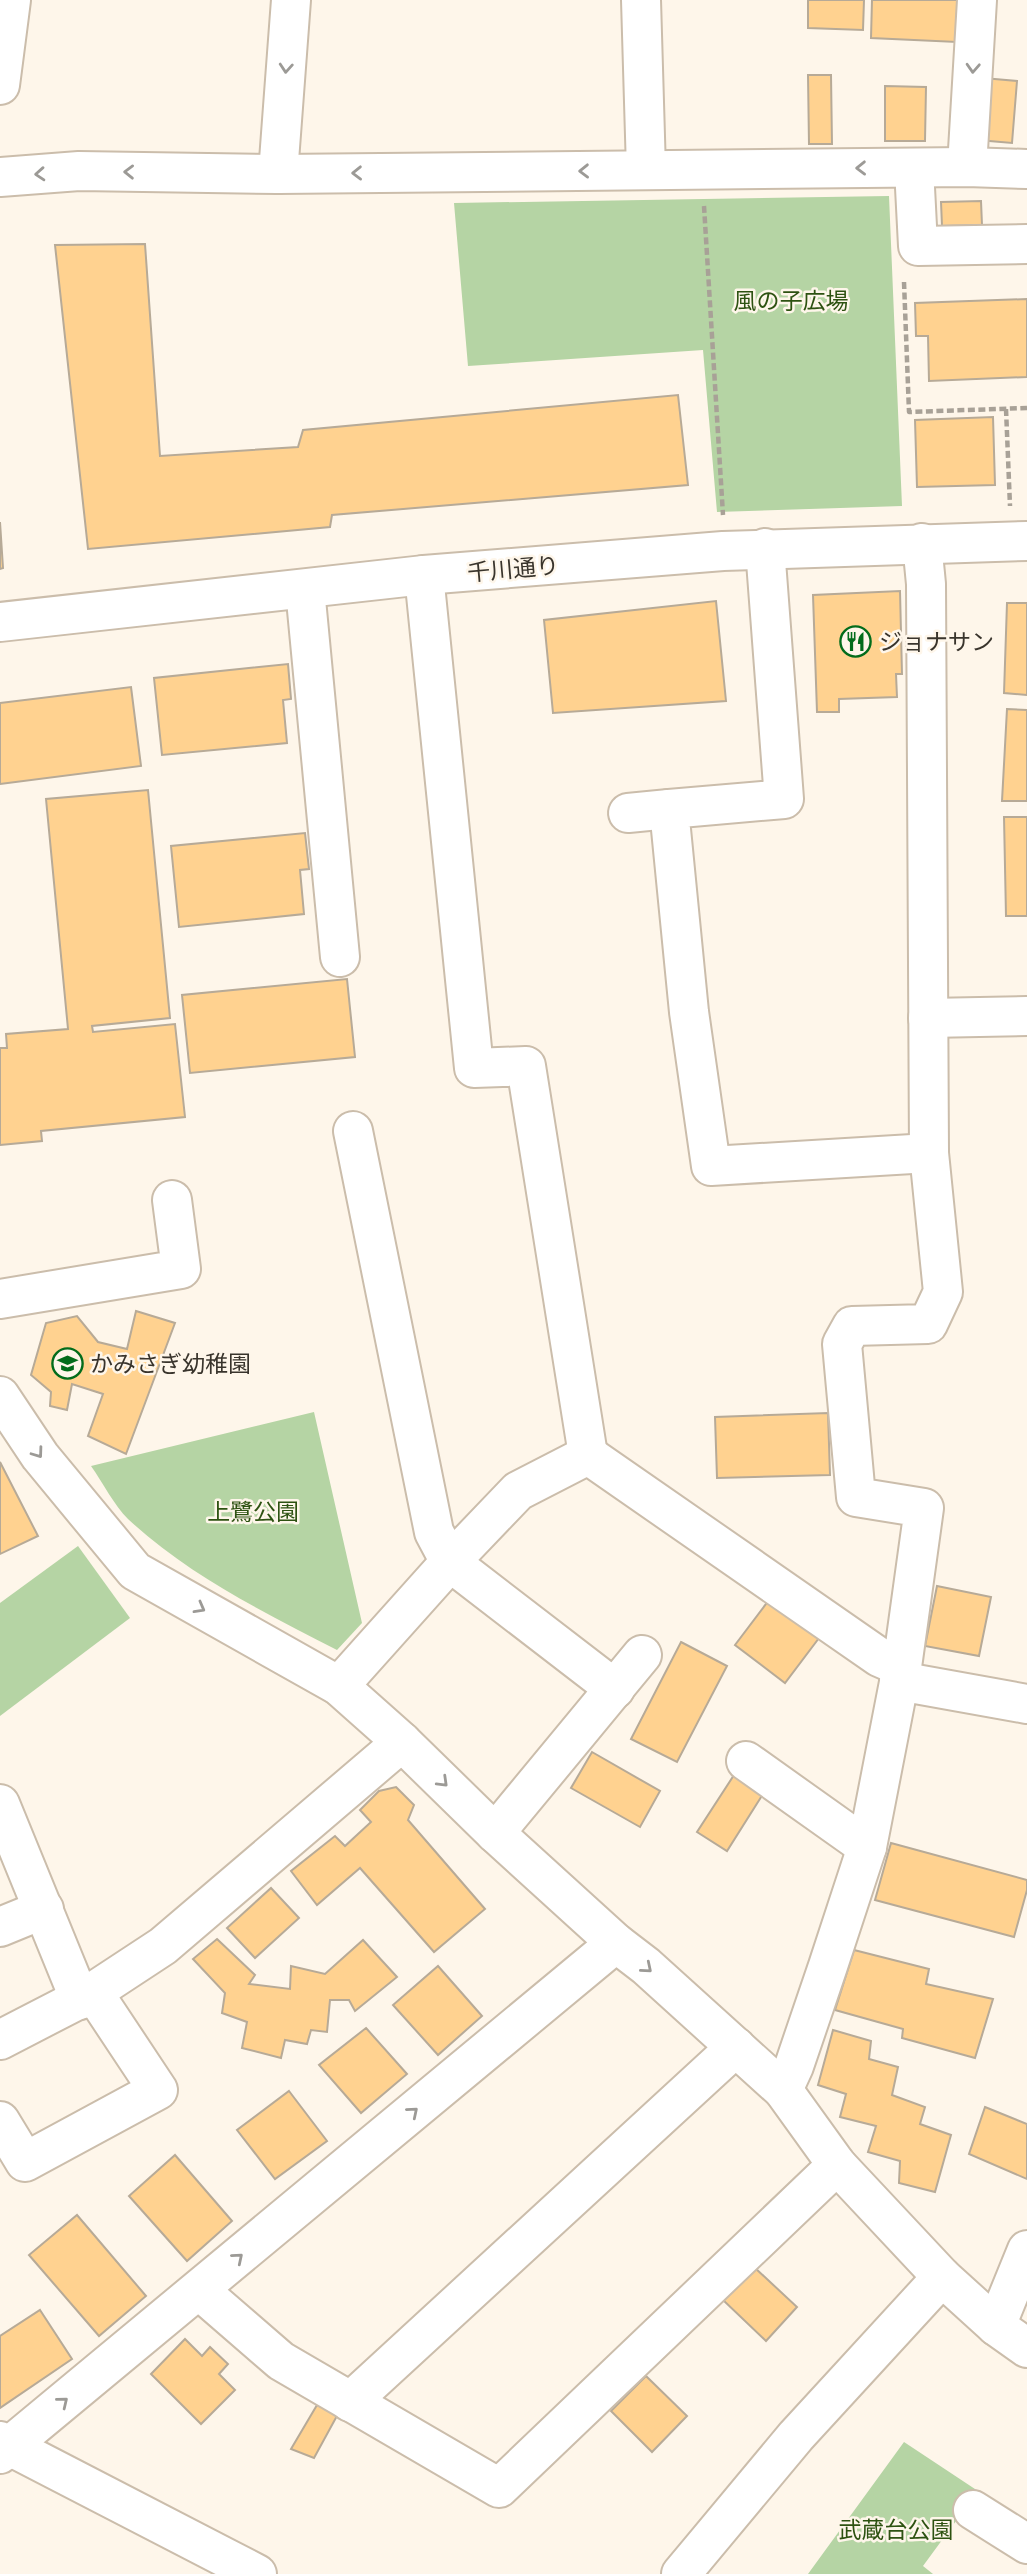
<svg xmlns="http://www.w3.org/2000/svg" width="1027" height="2574" font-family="'Exo 2','Noto Sans JP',sans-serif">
<rect width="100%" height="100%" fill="#fef6ea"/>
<g fill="#b5d4a4">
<polygon points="889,196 902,506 717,512 703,350 468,366 454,203"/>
<path d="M314,1412l48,211 -25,27c-72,-37 -149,-75 -209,-131 -14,-14 -25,-36 -37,-53z"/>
<polygon points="78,1546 130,1618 0,1716 0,1603"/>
<polygon points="904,2442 978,2491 923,2566 933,2574 808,2574"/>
</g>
<g fill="#ffd290" stroke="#b7aa97" stroke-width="2">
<polygon points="808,0 864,0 863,30 808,28"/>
<polygon points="872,0 959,0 957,42 871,38"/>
<polygon points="808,75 831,75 832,144 809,144"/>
<polygon points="983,78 1017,81 1012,143 978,140"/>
<polygon points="885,86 926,87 925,141 885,141"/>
<polygon points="981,201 982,225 942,226 941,202"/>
<polygon points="145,244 160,456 298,447 303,430 678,395 688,485 332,515 330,527 88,549 55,245"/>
<polygon points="1027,299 1027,377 929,381 928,336 916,336 915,303"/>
<polygon points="993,417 995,485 917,487 915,420"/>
<polygon points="0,522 3,568 0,569"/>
<polygon points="900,591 902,674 896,674 897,697 839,699 839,712 817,712 813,595"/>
<polygon points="716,601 726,701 553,713 544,620"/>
<polygon points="1007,603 1027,603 1027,695 1004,693"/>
<polygon points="288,664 291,699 283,700 287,743 162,755 154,678"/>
<polygon points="131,687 141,766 0,784 0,703"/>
<polygon points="1007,709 1027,710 1027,801 1002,801"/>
<polygon points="148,790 170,1018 92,1026 93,1032 175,1024 185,1117 41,1131 42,1141 0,1145 0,1048 7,1048 6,1034 68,1029 46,799"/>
<polygon points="1004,817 1027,817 1027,916 1006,916"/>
<polygon points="305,833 309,869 300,870 304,914 179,927 171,846"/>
<polygon points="347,979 355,1057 190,1073 182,995"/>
<polygon points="136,1311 175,1323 126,1454 88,1436 103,1394 72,1384 67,1410 50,1406 51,1392 31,1375 46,1323 77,1316 98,1342 127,1349"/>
<polygon points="828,1413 830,1475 717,1478 715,1417"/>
<polygon points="0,1462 38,1536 0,1554"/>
<polygon points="937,1586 991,1597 979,1656 925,1646"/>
<polygon points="769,1600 819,1638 785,1683 735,1645"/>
<polygon points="681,1642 727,1666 677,1762 631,1739"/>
<polygon points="592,1752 660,1791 640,1827 571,1788"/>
<polygon points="734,1775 763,1794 727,1851 697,1832"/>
<polygon points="396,1787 414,1805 408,1820 485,1909 434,1952 360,1868 317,1905 291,1871 335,1836 345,1846 371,1822 360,1810 379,1791"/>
<polygon points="891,1843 1027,1880 1027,1890 1014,1937 875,1900"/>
<polygon points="271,1888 299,1918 255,1958 227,1928"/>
<polygon points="217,1939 255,1975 249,1984 290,1989 291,1966 325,1974 363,1940 397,1977 355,2011 349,2000 330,2000 327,2032 311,2030 307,2044 285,2040 281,2058 242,2048 247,2022 222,2013 225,1993 193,1959"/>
<polygon points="854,1950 929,1969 926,1984 993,1999 975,2058 902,2038 903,2029 835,2010"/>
<polygon points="438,1966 482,2016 438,2055 393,2005"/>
<polygon points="366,2028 407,2074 361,2113 319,2065"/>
<polygon points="833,2030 871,2041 869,2059 898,2067 892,2095 925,2107 920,2124 951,2135 935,2192 899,2183 900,2161 868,2152 876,2126 840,2117 846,2094 818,2085"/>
<polygon points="289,2091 327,2141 275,2179 237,2130"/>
<polygon points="985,2107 1027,2124 1027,2179 969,2154"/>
<polygon points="175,2155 232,2221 187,2261 129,2196"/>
<polygon points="77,2215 146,2296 99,2336 29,2255"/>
<polygon points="754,2267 797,2307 766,2341 723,2300"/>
<polygon points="40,2310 72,2359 0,2408 0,2336"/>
<polygon points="185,2339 202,2356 210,2347 228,2364 219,2374 235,2390 201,2424 151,2374"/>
<polygon points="646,2376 687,2416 652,2452 611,2411"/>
<polygon points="317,2405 338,2414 314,2458 291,2449"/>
</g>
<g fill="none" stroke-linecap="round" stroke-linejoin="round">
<defs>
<g id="minor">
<polyline points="641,0 646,170"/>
<polyline points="0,85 11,0"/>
<polyline points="967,167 977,0"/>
<polyline points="914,168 918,246 1027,244"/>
<polyline points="278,174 291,0"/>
<polyline points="0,177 79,171 278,174 967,167 1027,169"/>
<polyline points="765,548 784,799 669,809 689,1012 711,1166 929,1153"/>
<polyline points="424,575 474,1068 526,1066 588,1455"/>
<polyline points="305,589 340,957"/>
<polyline points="628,813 669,809"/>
<polyline points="928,1018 1027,1016"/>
<polyline points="353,1131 434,1532 450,1562 615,1689"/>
<polyline points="0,1299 181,1269 172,1200"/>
<polyline points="0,1396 40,1456 135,1571 339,1686 402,1742 495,1833 616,1943 646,1966 783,2090 837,2165 942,2277 996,2326 1027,2348"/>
<polyline points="899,1681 1027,1704"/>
<polyline points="339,1686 450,1562 518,1491 588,1455 879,1657 902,1667"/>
<polyline points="746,1761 867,1847"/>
<polyline points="0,1804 80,2000"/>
<polyline points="495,1833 642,1655"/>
<polyline points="0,1927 44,1909"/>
<polyline points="0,2040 93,1992 163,1946 402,1742"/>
<polyline points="783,2090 794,2066 828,1966 867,1847 902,1667 924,1508 856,1497 842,1344 852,1326 928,1324 943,1292 929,1153 926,584 922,543"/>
<polyline points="0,2121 25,2162 158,2090 93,1992"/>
<polyline points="199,2290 281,2361 499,2488 837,2165"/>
<polyline points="996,2326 1027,2250"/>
<polyline points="350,2402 736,2047"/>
<polyline points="0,2441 257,2574"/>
<polyline points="0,2454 616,1943"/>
<polyline points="973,2510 1027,2544"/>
<polyline points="681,2574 796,2436 942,2277"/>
</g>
<polyline id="major" points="0,622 424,575 723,551 1027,541"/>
</defs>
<use href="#minor" stroke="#cbbdab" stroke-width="42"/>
<use href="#major" stroke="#cbbdab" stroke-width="42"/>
<g stroke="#a8a197" stroke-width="4.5" stroke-dasharray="7 3.5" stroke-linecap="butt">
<polyline points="704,206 723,515"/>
<polyline points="904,282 909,412 1027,408"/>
<polyline points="1006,409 1010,506"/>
</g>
<use href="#minor" stroke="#fff" stroke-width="38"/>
<use href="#major" stroke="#fff" stroke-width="38"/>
</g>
<defs><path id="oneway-chevron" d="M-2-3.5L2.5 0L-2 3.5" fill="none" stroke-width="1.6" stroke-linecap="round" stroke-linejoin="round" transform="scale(1.75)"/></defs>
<g stroke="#9c9a96">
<use href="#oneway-chevron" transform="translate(286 68) rotate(94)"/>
<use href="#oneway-chevron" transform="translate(973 68) rotate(93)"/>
<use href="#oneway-chevron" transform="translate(861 168) rotate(179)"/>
<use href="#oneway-chevron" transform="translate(584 171) rotate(179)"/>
<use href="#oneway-chevron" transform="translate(129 172) rotate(-179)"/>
<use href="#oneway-chevron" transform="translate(357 173) rotate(179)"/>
<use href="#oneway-chevron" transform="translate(40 174) rotate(176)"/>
<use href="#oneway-chevron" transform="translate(38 1453) rotate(54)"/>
<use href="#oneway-chevron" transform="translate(200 1608) rotate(29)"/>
<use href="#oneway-chevron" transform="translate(443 1782) rotate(44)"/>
<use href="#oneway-chevron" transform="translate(647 1968) rotate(40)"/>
<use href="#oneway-chevron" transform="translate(413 2112) rotate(-40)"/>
<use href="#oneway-chevron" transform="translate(238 2258) rotate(-40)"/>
<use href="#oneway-chevron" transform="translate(63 2402) rotate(-39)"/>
</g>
<defs>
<symbol id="restaurant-ring" viewBox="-11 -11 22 22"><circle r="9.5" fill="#fef6ea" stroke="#036c1b" stroke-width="1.5"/><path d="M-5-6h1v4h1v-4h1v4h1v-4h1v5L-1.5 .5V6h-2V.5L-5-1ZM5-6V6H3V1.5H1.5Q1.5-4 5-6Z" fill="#036c1b"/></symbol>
<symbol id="school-ring" viewBox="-11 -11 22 22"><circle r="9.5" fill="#fef6ea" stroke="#036c1b" stroke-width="1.5"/><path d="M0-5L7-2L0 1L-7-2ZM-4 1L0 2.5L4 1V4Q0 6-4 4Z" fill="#036c1b"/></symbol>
</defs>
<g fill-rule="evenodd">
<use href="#restaurant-ring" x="838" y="624" width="35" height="35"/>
<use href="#school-ring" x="50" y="1346" width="35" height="35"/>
</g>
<g text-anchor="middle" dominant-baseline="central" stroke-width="5" stroke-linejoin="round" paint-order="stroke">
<g font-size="23" fill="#2d5211" stroke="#fef6ea">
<text x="791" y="300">風の子広場</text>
<text x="253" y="1511">上鷺公園</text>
<text x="896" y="2529">武蔵台公園</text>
</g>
<g font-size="23" fill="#39342c" stroke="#fef6ea">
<text transform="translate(513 568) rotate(-5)">千川通り</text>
</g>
<g font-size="23" fill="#39342c" stroke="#fef6ea" text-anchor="start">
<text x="879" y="641">ジョナサン</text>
<text x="90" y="1363">かみさぎ幼稚園</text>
</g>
</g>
</svg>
